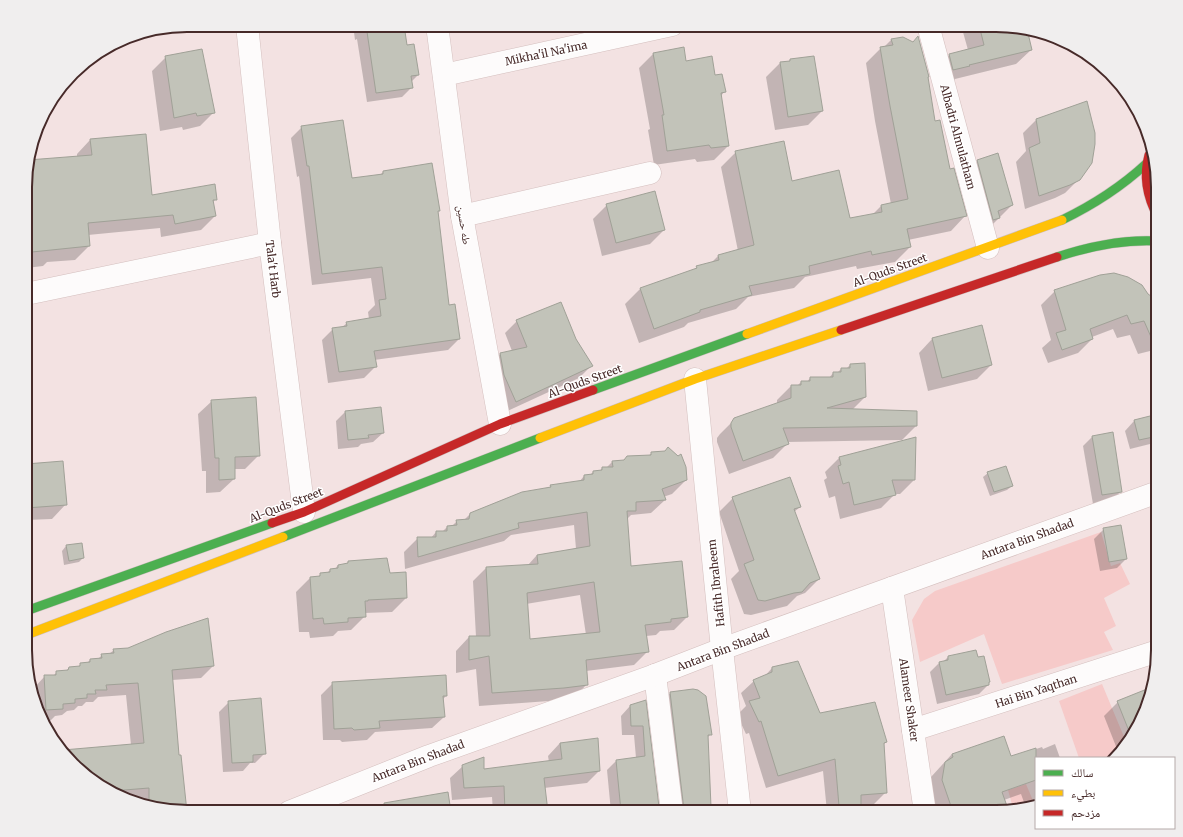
<svg xmlns="http://www.w3.org/2000/svg" width="1183" height="837" font-family="Merriweather,'Noto Naskh Arabic',serif">
<rect width="100%" height="100%" fill="#f3e2e2"/>
<g fill="#f6cac9">
<polygon points="1101,532 1111,566 1120,563 1130,584 1104,598 1116,626 1104,632 1113,650 1002,684 984,634 920,662 912,620 924,599 935,591"/>
<polygon points="1102,684 1127,744 1124,749 1113,758 1079,758 1059,701"/>
<polygon points="1026,784 1034,803 1013,808 1008,790"/>
</g>
<g fill="#0003" fill-rule="evenodd">
<polygon points="353,25 403,25 406,46 418,75 411,82 412,87 402,97 367,102 357,39 355,40"/>
<polygon points="961,25 1007,25 1031,50 1016,64 955,79 954,80 935,70 949,55 968,50"/>
<polygon points="892,39 934,122 949,171 965,216 951,231 908,240 910,247 895,262 857,269 856,266 805,277 794,288 748,297 736,309 688,323 684,327 639,343 625,304 640,289 694,270 697,267 711,263 718,256 738,251 721,167 736,152 791,182 850,219 872,215 881,206 891,204 875,121 866,63 881,48 884,47"/>
<polygon points="653,54 685,62 714,76 724,92 721,96 728,146 714,160 697,162 695,159 654,165 648,130 650,129 639,68"/>
<polygon points="166,57 214,112 200,126 183,130 182,127 160,131 152,71"/>
<polygon points="790,60 822,111 808,125 775,130 766,77 780,63 788,62"/>
<polygon points="1037,119 1079,179 1065,193 1055,198 1025,209 1016,162 1026,151 1023,133"/>
<polygon points="302,127 351,179 379,176 383,172 439,211 437,212 448,306 459,339 448,350 374,360 375,367 364,378 328,383 322,340 333,329 341,328 347,323 369,319 368,312 375,305 371,278 312,285 299,176 297,177 291,138"/>
<polygon points="90,140 151,196 216,199 212,203 215,216 201,230 161,237 160,228 88,235 89,246 75,260 47,262 43,266 26,268 26,166 77,157 77,154"/>
<polygon points="978,161 1012,205 985,232 964,175"/>
<polygon points="607,205 664,230 650,244 602,256 593,219"/>
<polygon points="1055,291 1147,295 1158,349 1138,354 1130,335 1117,338 1113,329 1092,337 1092,339 1078,353 1048,363 1042,348 1051,340 1041,305"/>
<polygon points="517,321 575,339 591,366 579,378 503,413 488,366 500,354 512,351 505,333"/>
<polygon points="933,338 991,365 977,379 928,391 919,353"/>
<polygon points="850,365 865,397 853,409 916,426 902,440 787,442 787,444 773,458 729,474 717,442 717,438 720,434 735,419 777,404 777,400 791,386 797,386 801,382 807,382 810,378 829,378 833,373 837,373 841,369 846,369"/>
<polygon points="212,401 259,455 245,469 234,469 234,479 220,492 206,493 206,471 202,471 198,414"/>
<polygon points="345,412 383,433 373,442 361,444 358,447 338,449 336,421"/>
<polygon points="1158,415 1158,442 1130,449 1125,431 1134,421"/>
<polygon points="1093,436 1121,491 1112,501 1093,504 1083,446"/>
<polygon points="26,439 29,464 66,504 52,519 26,520"/>
<path d="M652,453l34,27 -14,14 -9,3 2,3 -14,13 -20,2 -5,5 4,47 57,50 -13,13 -14,1 -4,4 -10,1 2,15 -14,14 -48,6 1,13 -13,14 -25,3 -70,5 -3,-37 -20,4v-22l13,-14h7l-3,-56 13,-13 42,-3 9,-10 39,-6 -2,-24 -63,10 -7,6 -99,28 -1,-17 14,-14h13l5,-6h6l5,-5h4l6,-6h6l7,-7 78,-26 3,-2 28,-4 5,-6h5l4,-4h6l3,-4h4l6,-6 12,-1 24,-5zM580,595l6,40 -57,5 -3,-36z"/>
<polygon points="839,458 914,480 900,494 895,494 881,508 840,519 835,496 829,498 824,480 827,478 825,472"/>
<polygon points="988,473 1012,486 1007,490 990,496 983,477"/>
<polygon points="733,498 800,507 794,512 819,579 805,593 797,596 787,606 751,615 744,614 731,579 739,571 719,512"/>
<polygon points="1104,529 1126,559 1117,568 1100,571 1094,539"/>
<polygon points="66,546 83,558 79,562 64,565 62,551"/>
<polygon points="348,562 389,574 406,598 392,612 364,613 365,616 351,630 338,631 333,636 310,638 309,632 299,632 296,592 310,578 318,577 321,574 326,574 330,570 335,569 338,565 345,565"/>
<polygon points="114,650 213,666 201,678 172,680 176,812 137,804 137,800 130,801 88,778 64,751 131,745 126,695 98,697 93,702 86,702 82,706 78,706 74,710 67,711 62,715 55,716 50,721 43,721 33,689 45,676 53,676 57,672 65,672 69,668 78,667 81,664 87,663 90,660 97,660 102,655 109,654"/>
<polygon points="948,657 977,658 988,685 979,694 937,704 930,672 939,663 943,662"/>
<polygon points="772,668 820,714 886,742 883,745 886,792 874,804 860,806 853,812 827,812 823,771 766,788 749,733 746,734 737,715 746,706 741,693 754,681 764,677"/>
<polygon points="333,683 446,696 443,699 444,717 432,728 375,732 367,740 342,742 340,740 323,740 321,695"/>
<polygon points="1150,689 1151,693 1149,703 1124,749 1119,754 1104,716 1118,702"/>
<polygon points="670,693 710,735 707,738 710,807 705,812 674,812 661,703"/>
<polygon points="645,701 658,812 611,812 607,770 616,761 636,758 634,735 622,735 621,716 630,706"/>
<polygon points="229,702 264,754 255,763 250,763 243,771 223,772 219,712"/>
<polygon points="560,743 599,771 587,783 544,788 547,812 493,812 492,797 452,800 450,778 463,766 483,770 549,762 548,756"/>
<polygon points="1055,744 1060,758 1036,758 1036,803 1025,805 1021,794 1004,800 1007,810 997,812 934,812 928,795 931,777 952,754 1010,758 1042,747 1043,749"/>
</g>
<g fill="#c2c3b9" stroke="#a0a197" fill-rule="evenodd">
<polygon points="366,25 404,25 407,45 414,44 419,75 411,76 413,88 376,93"/>
<polygon points="979,25 1007,25 1027,29 1032,50 969,65 970,66 953,70 949,54 984,45"/>
<polygon points="918,36 929,77 928,77 935,121 940,120 950,169 954,168 967,216 907,229 911,247 872,255 871,251 809,266 810,274 749,286 752,295 700,310 700,312 654,329 640,288 697,268 696,266 719,260 718,255 754,245 735,151 784,141 792,181 839,170 850,218 882,212 881,205 908,199 890,106 880,47 893,45 891,39 903,37 913,42"/>
<polygon points="684,47 686,61 712,56 715,75 722,74 726,92 721,93 729,146 711,148 709,145 667,151 662,115 664,115 653,53"/>
<polygon points="202,49 215,113 197,116 196,113 174,118 165,56"/>
<polygon points="814,56 823,111 788,117 780,62 790,61 790,59"/>
<polygon points="1087,101 1095,133 1095,144 1092,163 1080,180 1070,185 1039,196 1029,148 1040,143 1036,119"/>
<polygon points="343,120 352,178 383,174 383,171 432,163 440,211 438,211 449,305 455,304 460,339 374,351 377,367 339,372 332,328 347,326 346,322 381,316 379,300 386,299 382,267 322,274 309,166 307,166 301,126"/>
<polygon points="146,134 152,195 215,184 217,200 213,200 216,216 175,224 173,215 88,223 90,246 32,252 26,185 26,166 28,160 92,155 90,139"/>
<polygon points="998,153 1013,205 998,211 1000,218 993,220 977,160"/>
<polygon points="655,191 665,230 616,243 606,204"/>
<polygon points="1114,273 1128,277 1142,285 1148,294 1158,301 1158,353 1144,321 1131,324 1127,315 1090,329 1093,339 1062,350 1056,333 1066,330 1054,290 1100,275"/>
<polygon points="561,302 576,339 593,366 516,402 504,375 500,353 527,347 516,320"/>
<polygon points="982,325 992,365 942,378 932,338"/>
<polygon points="865,363 866,397 827,408 917,411 917,426 783,428 789,444 743,461 731,427 731,423 734,418 791,398 791,385 801,385 801,381 810,381 810,377 833,377 833,372 841,372 841,368 850,368 850,364"/>
<polygon points="256,397 260,456 235,457 235,479 219,480 219,458 215,458 211,400"/>
<polygon points="381,407 384,433 368,435 369,438 348,440 345,411"/>
<polygon points="1158,414 1158,436 1139,440 1134,420"/>
<polygon points="1113,432 1122,492 1102,495 1092,436"/>
<polygon points="916,437 915,480 892,480 896,495 854,505 849,482 843,484 838,466 841,465 839,457"/>
<path d="M668,447l10,9 3,-2 5,13 1,13 -25,9 4,11 -30,2v9h-9l4,55 51,-5 6,56 -17,2v3l-26,3 4,27 -63,8 2,25 -24,3 -72,5 -3,-37 -20,4v-24h21l-4,-69 52,-3 -1,-9 53,-9 -3,-34 -69,11 1,5 -101,29 -1,-20h19v-6h11v-5l10,-1 -1,-5 13,-1 1,-6 52,-21 29,-5 -1,-2 34,-5v-5l9,-1v-3l9,-1v-3h11l-1,-6 12,-1 3,-4 24,-1v-3l14,-1zM594,582l6,50 -70,7 -3,-46z"/>
<polygon points="63,461 67,505 26,508 26,464"/>
<polygon points="1006,466 1013,486 994,492 987,472"/>
<polygon points="790,477 801,507 794,509 820,579 810,583 802,592 794,593 765,601 758,600 744,564 754,560 732,497"/>
<polygon points="1121,525 1127,559 1109,562 1103,528"/>
<polygon points="82,543 84,558 69,561 66,545"/>
<polygon points="387,558 390,573 406,572 407,598 368,600 368,601 365,601 366,617 348,618 348,622 324,624 323,618 313,619 310,577 320,576 320,573 330,572 330,569 338,568 338,565 348,563 348,561"/>
<polygon points="208,618 214,666 172,670 179,755 181,755 187,812 176,812 152,807 152,802 149,800 149,788 112,791 88,778 63,750 144,743 138,683 106,685 107,690 95,690 96,694 87,694 87,698 75,699 75,703 63,704 63,709 46,710 44,675 56,675 56,671 68,670 69,667 80,666 80,663 90,662 90,659 102,658 101,654 114,653 113,649 128,648 166,632"/>
<polygon points="976,650 978,657 984,656 990,682 989,682 989,685 946,695 939,662 948,660 948,656"/>
<polygon points="798,661 820,713 875,702 887,742 884,743 887,793 861,795 861,806 839,806 835,759 778,776 761,721 759,722 749,701 760,698 753,680 772,672 772,667"/>
<polygon points="446,675 447,696 443,696 445,717 379,721 380,728 354,730 352,728 334,729 332,682"/>
<polygon points="1152,687 1149,703 1131,736 1117,701"/>
<polygon points="693,689 698,690 706,696 712,735 708,735 711,807 684,810 670,692"/>
<polygon points="261,698 266,754 253,755 253,762 232,763 228,701"/>
<polygon points="646,700 659,807 621,811 616,760 645,756 643,726 631,726 630,705"/>
<polygon points="1004,736 1011,756 1036,748 1036,780 1002,792 1008,809 997,812 953,812 942,780 945,762 953,757 952,754"/>
<polygon points="598,738 600,771 544,778 548,812 505,812 504,786 464,788 462,765 484,757 484,769 562,759 560,743"/>
<polygon points="448,792 451,812 385,812 384,803"/>
</g>
<g fill="none" stroke-linecap="round" stroke-linejoin="round">
<defs>
<g id="street">
<polyline points="247,25 270,243 304,512"/>
<polyline points="437,25 462,216 500,424"/>
<polyline points="928,25 988,248"/>
<polyline points="444,75 672,25"/>
<polyline points="462,216 650,173"/>
<polyline points="26,294 270,243"/>
<polyline points="695,379 722,649 740,812"/>
<polyline points="892,588 925,812"/>
<polyline points="655,675 672,812"/>
<polyline points="913,730 1158,651"/>
<polyline points="289,812 429,756 655,675 722,649 1158,492"/>
</g>
<g id="fast">
<path d="M1062,220c31,-15 59,-33 84,-56"/>
<path d="M1057,257c33,-11 65,-18 101,-16"/>
<polyline points="593,390 747,334"/>
<polyline points="283,537 540,438"/>
<polyline points="26,611 272,523"/>
</g>
<g id="slow">
<polyline points="747,334 1062,220"/>
<polyline points="540,438 695,379 841,330"/>
<polyline points="26,635 283,537"/>
</g>
<g id="jam">
<path d="M1149,155c-6,22 -2,42 9,62"/>
<polyline points="841,330 1057,257"/>
<polyline points="272,523 304,512 500,424 593,390"/>
</g>
</defs>
<use href="#street" stroke="#d4bfbe" stroke-width="23"/>
<use href="#fast" stroke="#cbbebe" stroke-width="10"/>
<use href="#slow" stroke="#cbbebe" stroke-width="10"/>
<use href="#jam" stroke="#cbbebe" stroke-width="10"/>
<use href="#street" stroke="#fdfbfb" stroke-width="22"/>
<use href="#fast" stroke="#4caf50" stroke-width="9"/>
<use href="#slow" stroke="#ffc107" stroke-width="9"/>
<use href="#jam" stroke="#c62828" stroke-width="9"/>
</g>
<g text-anchor="middle" dominant-baseline="central" stroke-width="3" stroke-linejoin="round" paint-order="stroke">
<g font-size="11" fill="#472a29" stroke="#fff">
<text transform="translate(546 53) rotate(-12)">Mikha'il Na'ima</text>
<text transform="translate(958 137) rotate(75)">Albadri Almulatham</text>
<text transform="translate(464 225) rotate(81)">طه حسين</text>
<text transform="translate(273 269) rotate(83)">Tala't Harb</text>
<text transform="translate(890 270) rotate(-20)">Al-Quds Street</text>
<text transform="translate(585 381) rotate(-20)">Al-Quds Street</text>
<text transform="translate(286 505) rotate(-21)">Al-Quds Street</text>
<text transform="translate(1027 539) rotate(-20)">Antara Bin Shadad</text>
<text transform="translate(716 583) rotate(-96)">Hafith Ibraheem</text>
<text transform="translate(723 650) rotate(-21)">Antara Bin Shadad</text>
<text transform="translate(1036 691) rotate(-18)">Hai Bin Yaqthan</text>
<text transform="translate(909 700) rotate(82)">Alameer Shaker</text>
<text transform="translate(418 761) rotate(-21)">Antara Bin Shadad</text>
</g>
</g>
<path d="M0 0H1183V837H0ZM187 32H996A155 155 0 0 1 1151 187V650A155 155 0 0 1 996 805H187A155 155 0 0 1 32 650V187A155 155 0 0 1 187 32Z" fill="#f0eeee" fill-rule="evenodd"/>
<path fill="none" stroke="#472a29" stroke-width="2" d="M187 32H996A155 155 0 0 1 1151 187V650A155 155 0 0 1 996 805H187A155 155 0 0 1 32 650V187A155 155 0 0 1 187 32Z"/>
<rect x="1035" y="757" width="140" height="72" fill="#ffffff" stroke="#b5aaa9"/>
<rect x="1043" y="770" width="20" height="6" fill="#4caf50" stroke="#b5aaa9"/>
<text x="1071" y="777" font-size="12" fill="#472a29">سالك</text>
<rect x="1043" y="790" width="20" height="6" fill="#ffc107" stroke="#b5aaa9"/>
<text x="1071" y="797" font-size="12" fill="#472a29">بطيء</text>
<rect x="1043" y="810" width="20" height="6" fill="#c62828" stroke="#b5aaa9"/>
<text x="1071" y="817" font-size="12" fill="#472a29">مزدحم</text>
</svg>
